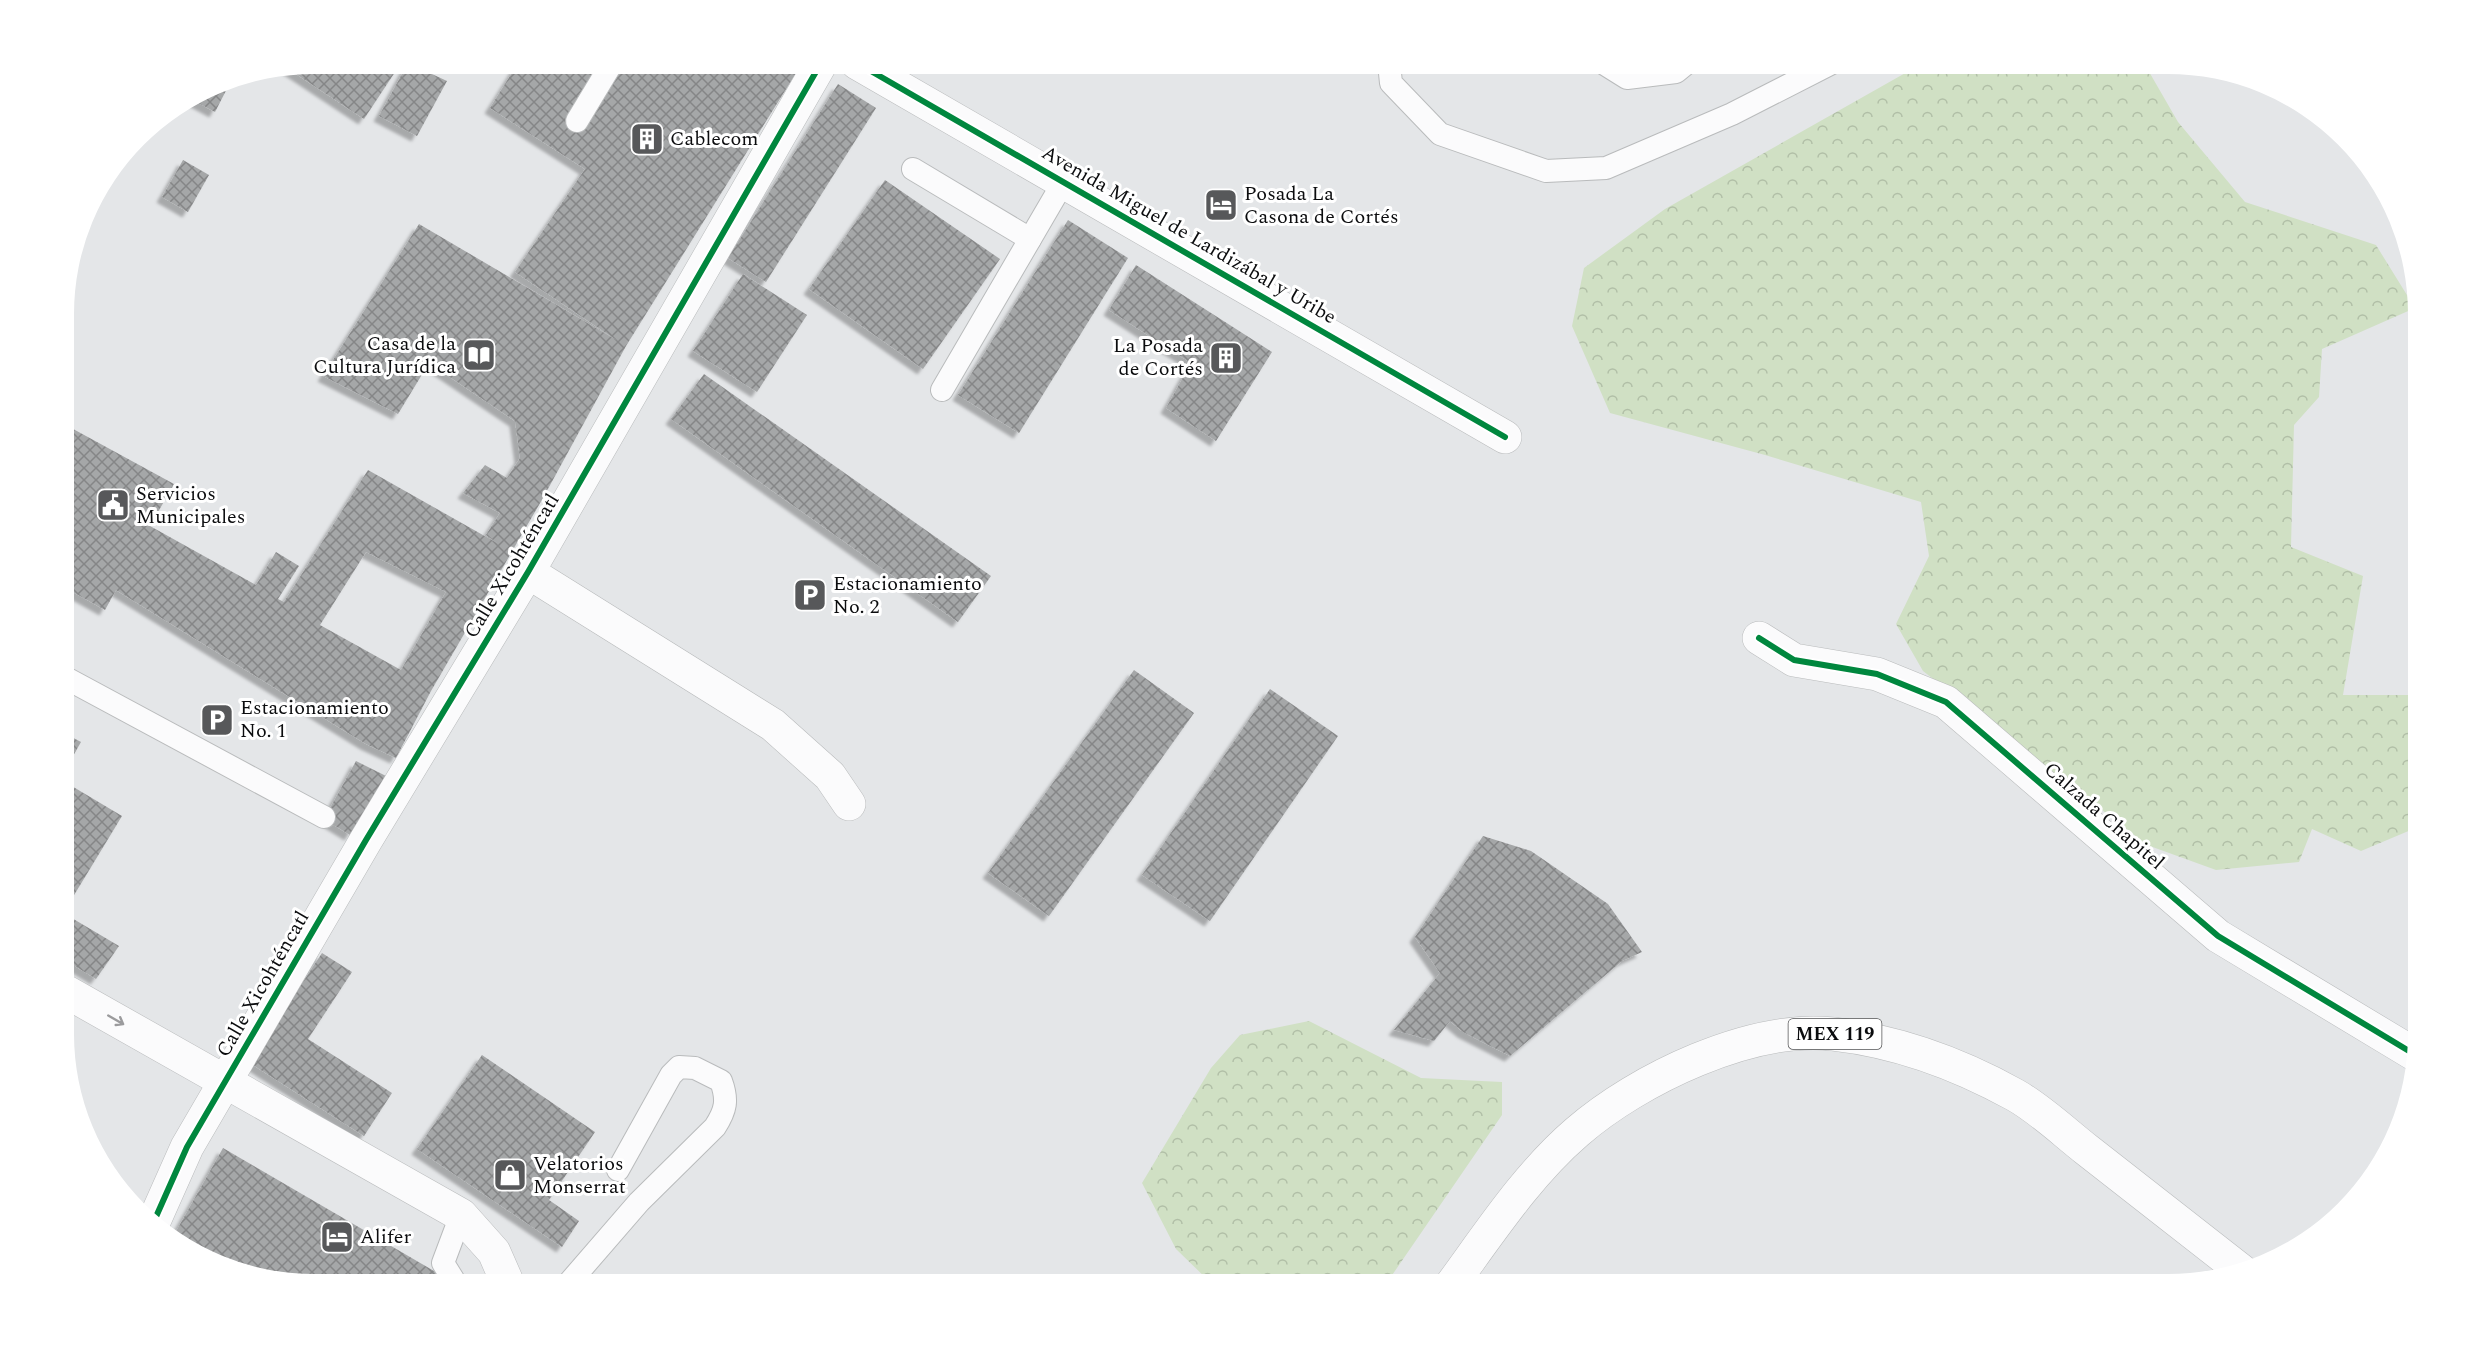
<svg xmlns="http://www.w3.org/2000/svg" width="2482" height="1347" font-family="Spectral,serif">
<defs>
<pattern id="forest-crowns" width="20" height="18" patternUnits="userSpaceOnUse" patternTransform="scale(1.5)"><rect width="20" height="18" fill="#d0e0c4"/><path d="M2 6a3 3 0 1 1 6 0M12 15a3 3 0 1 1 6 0" fill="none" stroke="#b1bfa7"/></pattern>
<pattern id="building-cross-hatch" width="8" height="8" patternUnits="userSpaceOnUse" patternTransform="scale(1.5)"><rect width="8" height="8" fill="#a5a7a8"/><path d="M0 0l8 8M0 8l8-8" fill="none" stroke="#858687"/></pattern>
<filter id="shadow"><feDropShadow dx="-5.5" dy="5.5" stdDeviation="1.5" flood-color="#0004"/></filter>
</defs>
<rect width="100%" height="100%" fill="#e4e6e8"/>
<g fill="url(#forest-crowns)">
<polygon points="1923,63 2144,63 2178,122 2245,202 2376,245 2415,308 2322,349 2319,397 2294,425 2291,547 2363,576 2343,695 2418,695 2418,827 2361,851 2312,829 2299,862 2216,870 2147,845 1923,671 1896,624 1929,556 1921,502 1765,455 1610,413 1572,326 1584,268 1665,209"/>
<polygon points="1309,1021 1421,1078 1502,1082 1502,1115 1386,1284 1212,1284 1176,1249 1142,1183 1211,1068 1240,1035"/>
</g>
<g fill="url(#building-cross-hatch)" fill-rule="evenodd" filter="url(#shadow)">
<polygon points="314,63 401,63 364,119 287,68"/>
<polygon points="408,63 447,81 417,136 379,116"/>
<path d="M518,63h270l10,7 -172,276 -83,152 -112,193 -35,67 -30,-14 -250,-154 -11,20 -41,-23v-163l110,60 -24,42 106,59 20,-33 23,14 -21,33 6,3 84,-132 129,73 -11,-8 14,-22 -37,-20 22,-28 22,13 13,-20 -5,-37 -86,-58 -31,51 -75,-38 96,-152 199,117 -103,-69 70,-103 -95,-61zM366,552l80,40 -45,78 -81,-45z"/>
<polygon points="232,79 215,112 191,99 218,82"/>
<polygon points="838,84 876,108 766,282 728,258"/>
<polygon points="183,160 209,175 188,212 162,197"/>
<polygon points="885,180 1000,259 923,369 809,289"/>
<polygon points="1068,220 1128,258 1019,433 958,395"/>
<polygon points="1136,265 1272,352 1216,441 1166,408 1191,363 1109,310"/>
<polygon points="743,274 807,315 757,392 693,351"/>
<polygon points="704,374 991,576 958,622 671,419"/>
<polygon points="1134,670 1194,713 1049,916 988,873"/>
<polygon points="1270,689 1338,736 1210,921 1142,875"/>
<polygon points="64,733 81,742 65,770"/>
<polygon points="356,761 386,776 350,835 324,819"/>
<polygon points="65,782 122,816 65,910"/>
<polygon points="1483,836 1531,851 1608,904 1642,952 1622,961 1510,1056 1463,1032 1450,1021 1434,1041 1394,1030 1440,973 1415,937"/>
<polygon points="65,914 119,946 96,979 65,960"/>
<polygon points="322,953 352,972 308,1039 392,1093 364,1136 250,1063"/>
<polygon points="482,1055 595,1132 549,1200 579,1221 562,1247 417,1149"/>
<polygon points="223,1148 434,1271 445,1284 314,1284 202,1258 174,1235"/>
</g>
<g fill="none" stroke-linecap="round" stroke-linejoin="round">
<defs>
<g id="lane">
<polyline points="1389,63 1391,83 1440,134 1546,171 1606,168 1732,114 1832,63"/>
<polyline points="1603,63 1627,78 1676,72 1687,63"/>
<polyline points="577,121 612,63"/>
<polyline points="913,169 1030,239"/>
<polyline points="942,390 1064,181"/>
<polyline points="64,677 324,817"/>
<polyline points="456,1284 443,1263 461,1215"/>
<path d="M568,1284l71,-82 76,-75c11,-17 13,-27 6,-46l-26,-13 -16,-1 -8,8 -53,95"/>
</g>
<g id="street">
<polyline points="857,63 1505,437"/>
<polyline points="528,572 773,725 830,776 849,804"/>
<polyline points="1759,638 1794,660 1877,674 1946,702 2218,936 2414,1054"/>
<polyline points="65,991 461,1215 494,1252 508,1284"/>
<polyline points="155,1219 187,1147 366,840 528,572 821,63"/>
</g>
<path id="primary" d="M1452,1284c38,-52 76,-110 125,-152 61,-53 174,-107 256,-98 63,7 126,30 182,61 25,14 49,37 72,55 52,41 104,81 156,122"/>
</defs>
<use href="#lane" stroke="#b9bbbc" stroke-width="24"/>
<use href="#street" stroke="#b9bbbc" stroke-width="34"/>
<use href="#primary" stroke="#b9bbbc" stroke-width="34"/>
<use href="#lane" stroke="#fbfbfc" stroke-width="22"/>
<use href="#street" stroke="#fbfbfc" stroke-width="33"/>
<use href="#primary" stroke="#fbfbfc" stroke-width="33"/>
<defs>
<g id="cycleway">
<polyline points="857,63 1505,437"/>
<polyline points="1759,638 1794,660 1877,674 1946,702 2218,936 2414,1054"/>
<polyline points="155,1219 187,1147 366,840 528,572 821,63"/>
</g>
</defs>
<use href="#cycleway" stroke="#fff" stroke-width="10"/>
<use href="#cycleway" stroke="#00873e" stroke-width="6"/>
</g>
<defs><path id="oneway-shaft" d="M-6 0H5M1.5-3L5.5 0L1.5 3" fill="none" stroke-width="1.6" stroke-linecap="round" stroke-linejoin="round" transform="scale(1.5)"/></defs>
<use stroke="#9b9b9d" href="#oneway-shaft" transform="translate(116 1020) rotate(30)"/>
<defs>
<symbol id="building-square" viewBox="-11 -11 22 22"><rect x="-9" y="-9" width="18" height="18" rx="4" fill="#57585a" stroke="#fff"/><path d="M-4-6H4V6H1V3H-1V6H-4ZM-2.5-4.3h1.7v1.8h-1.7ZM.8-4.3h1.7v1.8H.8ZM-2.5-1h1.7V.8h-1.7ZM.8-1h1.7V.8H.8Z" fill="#fff"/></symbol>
<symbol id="hotel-square" viewBox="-11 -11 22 22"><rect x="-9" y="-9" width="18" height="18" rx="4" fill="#57585a" stroke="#fff"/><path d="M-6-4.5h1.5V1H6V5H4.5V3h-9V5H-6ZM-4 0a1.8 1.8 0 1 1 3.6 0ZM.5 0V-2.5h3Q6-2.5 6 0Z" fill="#fff"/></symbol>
<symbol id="library-square" viewBox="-11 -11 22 22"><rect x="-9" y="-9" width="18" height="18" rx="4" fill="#57585a" stroke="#fff"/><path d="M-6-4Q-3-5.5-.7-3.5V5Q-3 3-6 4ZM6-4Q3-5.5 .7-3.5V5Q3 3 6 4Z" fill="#fff"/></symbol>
<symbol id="civic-square" viewBox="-11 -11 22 22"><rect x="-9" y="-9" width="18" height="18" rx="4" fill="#57585a" stroke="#fff"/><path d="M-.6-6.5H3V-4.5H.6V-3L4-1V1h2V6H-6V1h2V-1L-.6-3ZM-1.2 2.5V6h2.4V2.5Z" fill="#fff"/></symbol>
<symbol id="parking-square" viewBox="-11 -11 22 22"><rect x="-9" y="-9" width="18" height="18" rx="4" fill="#57585a" stroke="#fff"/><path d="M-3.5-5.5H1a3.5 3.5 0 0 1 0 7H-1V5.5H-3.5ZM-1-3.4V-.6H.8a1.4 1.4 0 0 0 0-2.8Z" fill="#fff"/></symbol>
<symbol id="shop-square" viewBox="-11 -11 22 22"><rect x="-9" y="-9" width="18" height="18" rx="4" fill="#57585a" stroke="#fff"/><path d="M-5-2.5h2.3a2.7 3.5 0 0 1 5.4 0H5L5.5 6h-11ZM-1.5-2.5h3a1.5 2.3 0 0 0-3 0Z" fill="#fff"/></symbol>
</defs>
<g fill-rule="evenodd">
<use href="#building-square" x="628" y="120" width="38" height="38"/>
<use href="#hotel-square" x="1202" y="186" width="38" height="38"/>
<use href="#library-square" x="460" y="336" width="38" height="38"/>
<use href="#building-square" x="1207" y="339" width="38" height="38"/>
<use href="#civic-square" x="94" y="486" width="38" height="38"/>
<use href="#parking-square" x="791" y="576" width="38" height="38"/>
<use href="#parking-square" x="198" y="701" width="38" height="38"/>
<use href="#shop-square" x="491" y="1156" width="38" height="38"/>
<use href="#hotel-square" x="318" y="1218" width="38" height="38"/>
</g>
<g text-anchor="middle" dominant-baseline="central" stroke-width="6" stroke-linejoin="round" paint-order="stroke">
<rect fill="#fff" stroke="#545556" stroke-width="1.5" x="1788.5" y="1019" width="93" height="30" rx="4.5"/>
<g font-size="18" font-weight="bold" fill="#0b0c0e">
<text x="1835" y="1034">MEX 119</text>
</g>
<g font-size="20" fill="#0b0c0e" stroke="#fff" text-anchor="start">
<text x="670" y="139">Cablecom</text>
<text x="1244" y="194">Posada La<tspan x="1244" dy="23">Casona de Cortés</tspan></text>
<text x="456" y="344" text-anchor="end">Casa de la<tspan x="456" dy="23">Cultura Jurídica</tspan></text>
<text x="1203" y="346" text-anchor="end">La Posada<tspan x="1203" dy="23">de Cortés</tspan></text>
<text x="136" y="494">Servicios<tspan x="136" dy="23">Municipales</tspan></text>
<text x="833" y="584">Estacionamiento<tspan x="833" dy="23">No. 2</tspan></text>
<text x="240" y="708">Estacionamiento<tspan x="240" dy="23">No. 1</tspan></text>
<text x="533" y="1164">Velatorios<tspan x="533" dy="23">Monserrat</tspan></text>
<text x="360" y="1237">Alifer</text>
</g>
<g font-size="20" fill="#0b0c0e" stroke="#fff">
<text transform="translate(1189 235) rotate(30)">Avenida Miguel de Lardizábal y Uribe</text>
<text transform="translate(512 566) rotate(-59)">Calle Xicohténcatl</text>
<text transform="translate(2104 816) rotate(41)">Calzada Chapitel</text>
<text transform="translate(263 984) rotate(-60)">Calle Xicohténcatl</text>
</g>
</g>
<path d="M0 0H2482V1347H0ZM314 74H2168A240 240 0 0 1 2408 314V1034A240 240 0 0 1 2168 1274H314A240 240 0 0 1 74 1034V314A240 240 0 0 1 314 74Z" fill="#fff" fill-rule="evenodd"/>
</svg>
